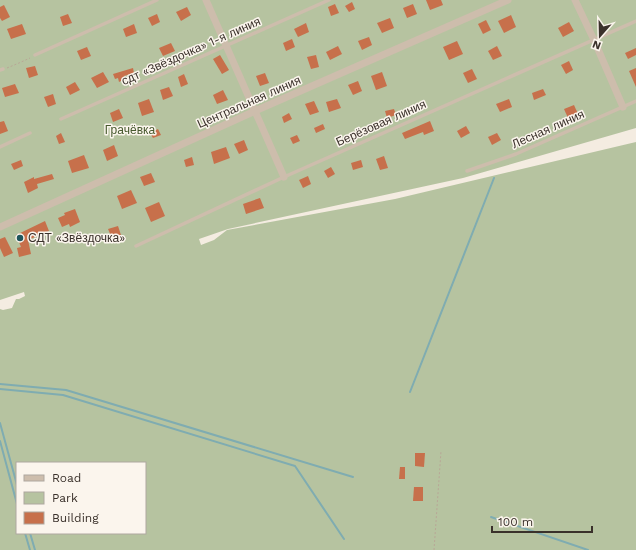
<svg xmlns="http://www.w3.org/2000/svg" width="636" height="550" font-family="'Work Sans',sans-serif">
<rect width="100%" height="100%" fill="#f4ece1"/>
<path fill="#b6c3a0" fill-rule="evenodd" d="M0,0h636v128l-173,50 -235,51 -29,10 2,6 13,-5 13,-10 168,-31 241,-57v408h-636v-241l3,1 9,-2 4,-9h3l6,-3 -1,-4 -24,8zM17,463h128v70h-128z"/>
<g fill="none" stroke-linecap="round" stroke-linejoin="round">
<g stroke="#7facb1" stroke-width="2">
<polyline points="0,384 66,390 353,477"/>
<polyline points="0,389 63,395 295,466 344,539"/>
<polyline points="410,392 494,178"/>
<polyline points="0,423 17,485"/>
<polyline points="0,441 17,504"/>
<polyline points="491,517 588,550"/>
<polyline points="25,533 30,550"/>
<polyline points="30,533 35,550"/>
</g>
</g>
<g fill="#c7704b">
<polygon points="426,0 441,0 443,5 430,10"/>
<polygon points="352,2 355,9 349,12 345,6"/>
<polygon points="335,4 339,13 331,16 328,7"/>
<polygon points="413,4 417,14 407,18 403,8"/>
<polygon points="4,5 10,17 2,21 0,18 0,7"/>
<polygon points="187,7 191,15 181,21 176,12"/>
<polygon points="68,14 72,23 63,26 60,17"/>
<polygon points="157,14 160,22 152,26 148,18"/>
<polygon points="511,15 516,27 504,33 498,21"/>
<polygon points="390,18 394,28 382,33 377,23"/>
<polygon points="486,20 491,30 483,34 478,24"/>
<polygon points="569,22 574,31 563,37 558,28"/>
<polygon points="306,23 309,32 298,37 294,29"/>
<polygon points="22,24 26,34 11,39 7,29"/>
<polygon points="134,24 137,33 126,37 123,29"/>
<polygon points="369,37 372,45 362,50 358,41"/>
<polygon points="292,39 295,47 286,51 283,43"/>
<polygon points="457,41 463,54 449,60 443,47"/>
<polygon points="171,43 175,51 163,56 159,48"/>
<polygon points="338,46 342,54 330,60 326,52"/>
<polygon points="497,46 502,56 493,60 488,51"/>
<polygon points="87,47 91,56 81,60 77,51"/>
<polygon points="636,48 636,55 628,59 625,53"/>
<polygon points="220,55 229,70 222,74 213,59"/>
<polygon points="316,55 319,67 311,69 307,57"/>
<polygon points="569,61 573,70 566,74 561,65"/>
<polygon points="35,66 38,75 29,78 26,68"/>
<polygon points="133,68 134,73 124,76 125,79 119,82 118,78 115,79 113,74"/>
<polygon points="636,68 636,87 629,71"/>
<polygon points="472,69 477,79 468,83 463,73"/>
<polygon points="103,72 109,82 97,88 91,78"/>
<polygon points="382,72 387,86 376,90 371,76"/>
<polygon points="265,73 269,83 260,86 256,76"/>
<polygon points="184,74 188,84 181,87 178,77"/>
<polygon points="358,81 362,91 353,95 348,85"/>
<polygon points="75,82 80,90 70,95 66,87"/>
<polygon points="15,84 19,93 5,97 2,88"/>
<polygon points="169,87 173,96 163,100 160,90"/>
<polygon points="543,89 546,95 534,100 532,93"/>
<polygon points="223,90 228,100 217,104 213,95"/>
<polygon points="53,94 56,104 48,107 44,97"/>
<polygon points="149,99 154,112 142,116 138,103"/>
<polygon points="337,99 341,108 329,112 326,102"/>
<polygon points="509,99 512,107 500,112 496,104"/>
<polygon points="314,101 319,112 310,115 305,104"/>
<polygon points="574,105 578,114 568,118 564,109"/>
<polygon points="119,109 123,118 113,122 110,113"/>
<polygon points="394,109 396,115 387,118 385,111"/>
<polygon points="289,113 292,119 284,123 282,117"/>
<polygon points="4,121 8,131 0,134 0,122"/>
<polygon points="430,121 434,131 424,135 423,132 405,139 402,133"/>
<polygon points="323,124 325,129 316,133 314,128"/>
<polygon points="466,126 470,133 461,138 457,131"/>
<polygon points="158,129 161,135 153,138 150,133"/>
<polygon points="61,133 65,142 59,144 56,136"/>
<polygon points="497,133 501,140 492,145 488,137"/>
<polygon points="297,135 300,141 293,144 290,138"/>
<polygon points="244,140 248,150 239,154 234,144"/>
<polygon points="114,145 118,156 107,161 103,150"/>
<polygon points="226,147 230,158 214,164 211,152"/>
<polygon points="84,155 89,168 72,173 68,161"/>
<polygon points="384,156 388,168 380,170 376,159"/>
<polygon points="192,157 194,165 186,167 184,160"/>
<polygon points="21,160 23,166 14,170 11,164"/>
<polygon points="361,160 363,167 353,170 351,163"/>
<polygon points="331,167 335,174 328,178 324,171"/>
<polygon points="151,173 155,182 144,186 140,177"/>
<polygon points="52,174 54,179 37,184 38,188 28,193 24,182 34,177 34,179"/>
<polygon points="308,176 311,184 303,188 299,180"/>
<polygon points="131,190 137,203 122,209 117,196"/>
<polygon points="260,198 264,208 246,214 243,204"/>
<polygon points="159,202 165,216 151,222 145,208"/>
<polygon points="75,209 80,222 70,227 69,224 62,227 58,218 65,215 64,213"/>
<polygon points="45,221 49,231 28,240 31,254 19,257 17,248 21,247 16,235"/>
<polygon points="118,226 121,235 112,238 108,229"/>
<polygon points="5,237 13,253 4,257 0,248 0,239"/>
<polygon points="415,453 425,453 424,467 415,466"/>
<polygon points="400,467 405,467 405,479 399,479"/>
<polygon points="414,487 423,487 423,501 413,501"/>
</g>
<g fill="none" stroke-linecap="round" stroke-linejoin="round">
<g stroke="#b8a796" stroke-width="1" stroke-dasharray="2 2" stroke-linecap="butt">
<polyline points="7,68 19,63 30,58"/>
<polyline points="434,550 441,451"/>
</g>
<g stroke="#cdbdac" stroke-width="3.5">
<polyline points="35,55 157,0"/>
<polyline points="0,70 3,69"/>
<polyline points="61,119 329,0"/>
<polyline points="0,147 30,133"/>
<polyline points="467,171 516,154 636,101"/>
<polyline points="136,246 284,177 636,21"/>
</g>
<g stroke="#cdbdac" stroke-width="7">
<polyline points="206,0 284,177"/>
<polyline points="575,0 594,40 623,107"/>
<polyline points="0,227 255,111 508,0"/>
</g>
</g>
<circle fill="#1f565d" stroke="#fbf5ed" stroke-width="1.5" cx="20" cy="238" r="4"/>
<g text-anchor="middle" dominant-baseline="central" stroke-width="3" stroke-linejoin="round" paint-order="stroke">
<g font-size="12" fill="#3a312b" stroke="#fbf5ed">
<text transform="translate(191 51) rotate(-24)">сдт «Звёздочка» 1-я линия</text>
<text transform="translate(249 102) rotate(-24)">Центральная линия</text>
<text transform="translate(381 123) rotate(-24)">Берёзовая линия</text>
<text transform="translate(548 129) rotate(-24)">Лесная линия</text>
</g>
<g font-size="12" fill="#47592e" stroke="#fbf5ed">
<text x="130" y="130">Грачёвка</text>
</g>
<g font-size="12" fill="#3a312b" stroke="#fbf5ed" text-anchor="start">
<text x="28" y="238">СДТ «Звёздочка»</text>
</g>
</g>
<rect x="16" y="462" width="130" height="72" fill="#fbf5ed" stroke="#aea79f"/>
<rect x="24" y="475" width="20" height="6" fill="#cdbdac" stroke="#aea79f"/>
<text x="52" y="482" font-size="12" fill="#3a312b">Road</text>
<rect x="24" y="492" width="20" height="12" fill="#b6c3a0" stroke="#aea79f"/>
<text x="52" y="502" font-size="12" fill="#3a312b">Park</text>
<rect x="24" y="512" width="20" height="12" fill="#c7704b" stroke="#aea79f"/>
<text x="52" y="522" font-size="12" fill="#3a312b">Building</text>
<g transform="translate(600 36) rotate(200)" stroke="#fbf5ed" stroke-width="3" paint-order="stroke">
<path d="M0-3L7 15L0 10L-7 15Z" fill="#3a312b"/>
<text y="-6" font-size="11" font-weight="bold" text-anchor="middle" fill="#3a312b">N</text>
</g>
<path d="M492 526v6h100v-6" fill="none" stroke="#3a312b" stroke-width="2"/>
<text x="498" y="526" font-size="12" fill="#3a312b" stroke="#fbf5ed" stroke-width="3" paint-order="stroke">100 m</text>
</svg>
